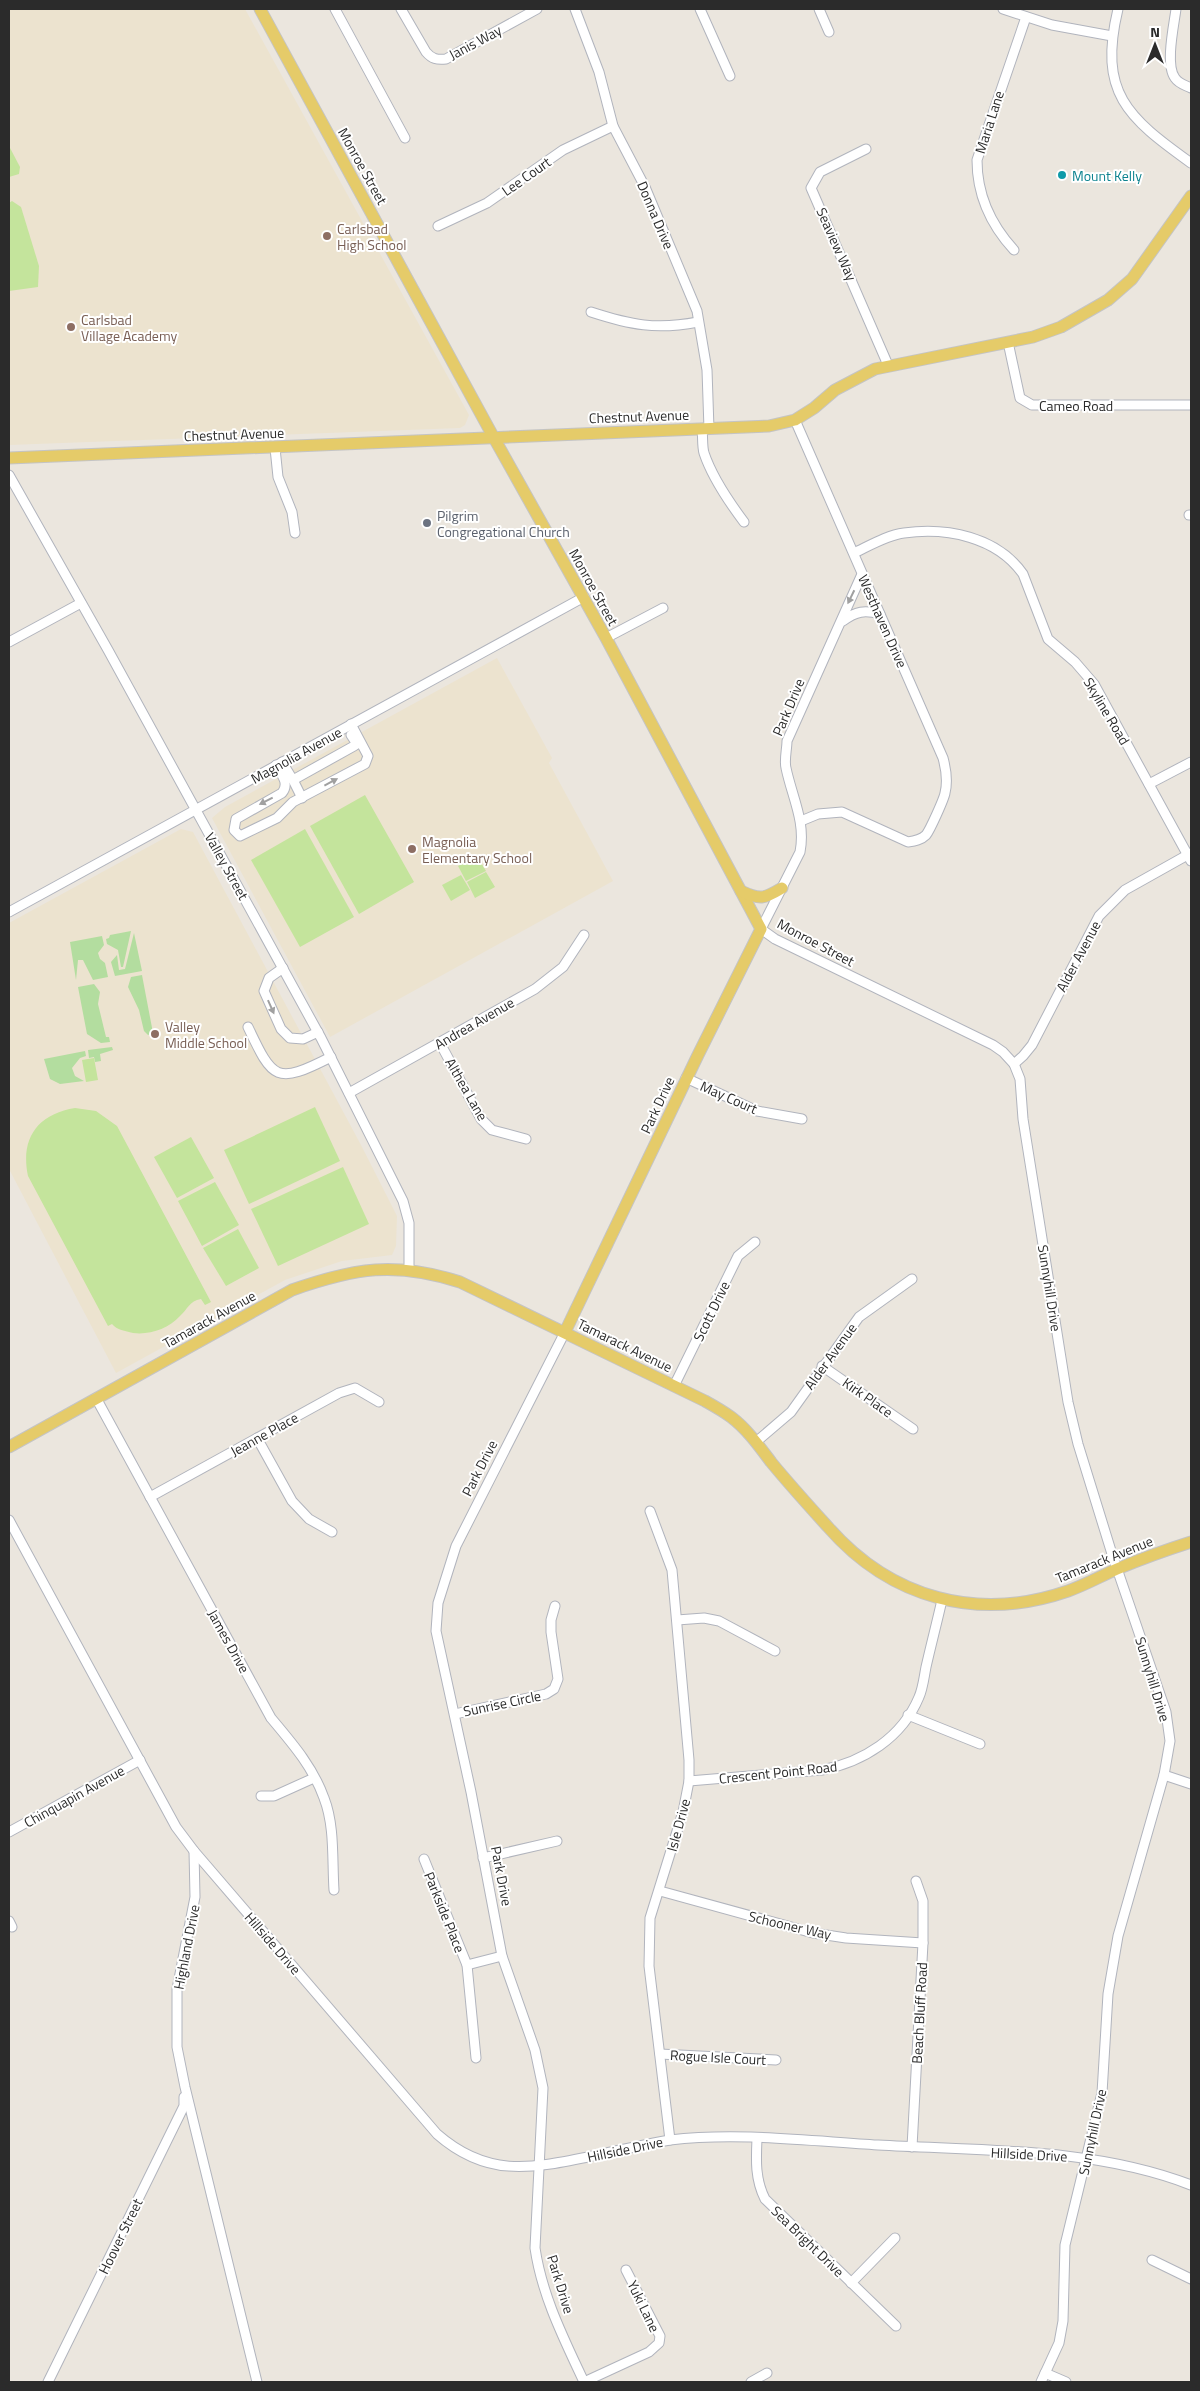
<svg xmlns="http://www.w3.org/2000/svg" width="1200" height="2391" font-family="'Titillium Web',sans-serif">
<rect width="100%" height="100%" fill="#ebe6de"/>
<g fill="#ece3cf">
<polygon points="9,9 245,9 469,415 465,425 460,428 9,445"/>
<polygon points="497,658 552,758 549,763 613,881 330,1037 212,818 225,807"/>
<polygon points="181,829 193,832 361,1145 397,1216 396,1246 392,1255 342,1261 285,1280 116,1373 9,1169 9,923"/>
</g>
<g fill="#b3dd9f">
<polygon points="131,931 123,967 121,967 118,950 107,944 106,939 109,938 110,935"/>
<polygon points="134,933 142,971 115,976 111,962 117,955 119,970 125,969"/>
<polygon points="102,936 104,945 98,953 100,959 105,963 108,977 93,980 83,960 78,960 76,980 70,942"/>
<polygon points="142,975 153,1033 148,1035 144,1031 139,1010 128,987 131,977"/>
<polygon points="94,984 100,992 98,1004 106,1037 109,1037 110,1042 101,1043 87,1034 78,987"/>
<polygon points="112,1047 113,1050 100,1054 101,1061 95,1062 94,1057 89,1058 88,1050"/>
<polygon points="85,1051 86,1056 80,1058 72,1068 75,1076 84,1081 60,1084 50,1079 44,1059"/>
</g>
<g fill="#c4e49c">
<polygon points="9,146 20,167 19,174 9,177"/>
<polygon points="12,201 21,207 39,266 38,287 9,291 9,203"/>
<polygon points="365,795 414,882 359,914 310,826"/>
<polygon points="305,829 354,917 300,947 251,860"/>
<polygon points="477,856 486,871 466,881 458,866"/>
<polygon points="486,872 495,887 475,898 467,882"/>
<polygon points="461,875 470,890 451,901 442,885"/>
<polygon points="94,1058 98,1080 86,1082 82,1060"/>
<polygon points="315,1107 340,1161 249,1204 224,1150"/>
<path d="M75,1108l21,3 21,15 94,176 -6,3 -4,-6c-12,2 -13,10 -21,17 -12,13 -30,19 -47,17 -8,-2 -16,-3 -21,-9l-4,2 -80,-150c-8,-38 10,-62 47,-68z"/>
<polygon points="191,1137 214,1178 177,1198 154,1157"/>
<polygon points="343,1167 369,1224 278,1266 251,1209"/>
<polygon points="215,1182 239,1225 202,1246 178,1201"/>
<polygon points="238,1229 259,1268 226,1286 203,1248"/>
</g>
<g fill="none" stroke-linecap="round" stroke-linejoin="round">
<defs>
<g id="minor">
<polyline points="335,9 405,138"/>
<path d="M401,9l25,43c6,7 11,8 20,7l91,-50"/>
<polyline points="575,9 599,72 613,126 645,187 697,311 707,370 709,429"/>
<polyline points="700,9 730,76"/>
<polyline points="819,9 829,32"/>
<polyline points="1003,9 1052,25 1112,36"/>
<path d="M1118,9c-20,84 9,108 73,154"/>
<path d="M1176,9c-2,16 -11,56 -1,69 4,6 10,7 16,10"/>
<polyline points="866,149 820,172 811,188 888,365"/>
<polyline points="438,226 487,203 563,150 613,126"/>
<path d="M1014,250c-23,-25 -37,-54 -37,-90l49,-143"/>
<path d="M591,312c40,13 65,18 107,10"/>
<polyline points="1008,342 1020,398 1032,405 1191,405"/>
<path d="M795,420l148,338c3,11 5,23 2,35 -1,6 -15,37 -19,42 -5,5 -11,6 -18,7l-66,-30 -24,2 -17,7"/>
<path d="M702,429c1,8 0,17 2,24 8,24 25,49 40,69"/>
<polyline points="275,448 278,477 292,512 295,533"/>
<polyline points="9,475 108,650 321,1038 403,1201 409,1223 409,1270"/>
<polyline points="1189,515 1191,515"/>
<path d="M854,553c15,-7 33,-18 50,-20 43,-6 93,4 119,41l25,65 27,23 19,22 97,177"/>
<path d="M862,574l-75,167c0,8 -3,19 -1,27 6,29 20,54 14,84l-39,77 14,10 218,106 10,7 11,12 6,15 3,40 45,283 10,42 34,110 54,158 4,29 -6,34 -46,161 -10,58 -6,99 -37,152 -2,76 -4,22 -18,39"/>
<path d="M843,621c13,-10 22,-11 37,-7"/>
<polyline points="606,638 663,608"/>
<polyline points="9,642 81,603"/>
<polyline points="282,762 293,780 354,746 357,744 351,735"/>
<path d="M276,765c5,9 14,18 6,28l-46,26 -2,11 6,6 37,-18 16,-16 72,-38 3,-8 -17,-32"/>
<polyline points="293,780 302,798"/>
<polyline points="1149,784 1191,762"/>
<polyline points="9,912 584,597"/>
<polyline points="283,968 269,978 264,991 281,1029 290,1038 303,1039 318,1032"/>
<path d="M248,1027c25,53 28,58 83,30"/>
<polyline points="440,1043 481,1119 492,1130 526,1139"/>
<polyline points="1014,1064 1023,1056 1032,1045 1099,916 1125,890 1191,853"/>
<polyline points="686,1078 757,1111 802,1119"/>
<polyline points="349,1093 535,989 563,967 584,935"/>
<path d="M565,1332l-109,214 -18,57 -2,28 35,161 31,164 33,94 8,38 -8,160c7,48 29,91 49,134"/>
<polyline points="822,1366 913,1429"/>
<polyline points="674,1386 738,1256 755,1242"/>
<path d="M96,1398l175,320c21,25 42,49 53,80 11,28 8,63 10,92"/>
<polyline points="257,1438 292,1501 309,1519 332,1532"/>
<polyline points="756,1442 791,1412 859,1317 912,1279"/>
<polyline points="150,1497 339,1393 355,1388 379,1402"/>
<polyline points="650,1511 672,1570 689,1760 689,1781 683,1812 650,1918 649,1966 670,2140"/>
<path d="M9,1520l167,307 18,24 243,283c49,43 92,35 151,23 27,-6 55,-12 82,-17 68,-8 140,1 208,5 104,6 215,2 313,40"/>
<polyline points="677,1620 704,1618 719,1621 775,1651"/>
<polyline points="455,1714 546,1694 554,1689 558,1679 551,1632 551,1620 555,1606"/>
<polyline points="908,1715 980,1744"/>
<polyline points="1164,1775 1191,1784"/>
<path d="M689,1781l133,-11c41,-8 80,-32 97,-73 4,-9 5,-20 7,-30 5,-22 11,-45 16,-67"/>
<polyline points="261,1796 274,1796 314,1778"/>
<polyline points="9,1832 140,1760"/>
<polyline points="194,1851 195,1897 177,1989 177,2047 185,2087 257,2382"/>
<polyline points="483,1858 557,1841"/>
<polyline points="424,1859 467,1965 476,2058"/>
<polyline points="660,1891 813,1933 846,1938 923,1943"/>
<polyline points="9,1921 12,1927"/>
<polyline points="467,1965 502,1956"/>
<polyline points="660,2054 776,2060"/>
<path d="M757,2139c-1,21 -2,40 8,60l131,127"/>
<polyline points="912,2147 923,1943 923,1901 916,1881"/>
<polyline points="1152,2260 1191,2279"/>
<polyline points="851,2283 895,2238"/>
<polyline points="1045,2373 1066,2382"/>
<polyline points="48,2382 184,2106 184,2097"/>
<polyline points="584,2382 649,2352 659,2343 660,2336 626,2270"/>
<polyline points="751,2382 767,2373"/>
</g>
<g id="major">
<polyline points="260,9 494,438 606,638 761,929 698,1055 565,1332"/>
<polyline points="9,458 769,426 795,420 814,408 835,390 875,369 1033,337 1061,327 1108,300 1132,279 1191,196"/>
<path d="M741,891c19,9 23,8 41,-3"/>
<path d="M9,1447l283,-157c63,-22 103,-29 168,-8l245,119c9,5 18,10 26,16 16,12 28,29 40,45 18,22 38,44 57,65 63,72 150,95 240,64 17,-6 33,-15 49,-22 24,-10 49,-19 74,-27"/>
</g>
</defs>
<use href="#minor" stroke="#b1b4bd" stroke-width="11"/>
<use href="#major" stroke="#c4c4c4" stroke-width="13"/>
<use href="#minor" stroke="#fff" stroke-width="9"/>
<use href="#major" stroke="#e5cb69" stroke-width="11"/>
</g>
<defs><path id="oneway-solid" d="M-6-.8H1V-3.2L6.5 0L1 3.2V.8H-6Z" transform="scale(1.25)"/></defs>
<g fill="#a0a0a0">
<use href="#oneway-solid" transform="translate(851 597) rotate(116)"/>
<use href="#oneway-solid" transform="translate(331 782) rotate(-28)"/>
<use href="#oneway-solid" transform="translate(266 801) rotate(153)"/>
<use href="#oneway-solid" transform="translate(271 1007) rotate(66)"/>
</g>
<circle fill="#0f9aa8" stroke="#fff" stroke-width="2" cx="1062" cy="175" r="5"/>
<g fill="#8d6e63" stroke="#fff" stroke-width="2">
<circle cx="327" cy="236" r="5"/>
<circle cx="71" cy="327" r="5"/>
<circle cx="412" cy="849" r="5"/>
<circle cx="155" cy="1034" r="5"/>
</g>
<circle fill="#6b7280" stroke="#fff" stroke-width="2" cx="427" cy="523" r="5"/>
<g text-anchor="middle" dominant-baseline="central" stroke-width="4" stroke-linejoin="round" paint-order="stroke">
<g font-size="14" fill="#2b2b2b" stroke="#fff">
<text transform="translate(475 42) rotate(-28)">Janis Way</text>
<text transform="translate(989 122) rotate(-72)">Maria Lane</text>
<text transform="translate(363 166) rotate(61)">Monroe Street</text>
<text transform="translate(526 176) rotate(-35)">Lee Court</text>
<text transform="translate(656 215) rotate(67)">Donna Drive</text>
<text transform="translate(837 244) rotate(66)">Seaview Way</text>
<text x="1076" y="405">Cameo Road</text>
<text transform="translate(639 416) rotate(-2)">Chestnut Avenue</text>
<text transform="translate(234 434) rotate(-2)">Chestnut Avenue</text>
<text transform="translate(594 587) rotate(61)">Monroe Street</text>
<text transform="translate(883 621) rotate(66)">Westhaven Drive</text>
<text transform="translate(788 707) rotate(-67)">Park Drive</text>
<text transform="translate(1107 711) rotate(59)">Skyline Road</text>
<text transform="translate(296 755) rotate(-29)">Magnolia Avenue</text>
<text transform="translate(227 866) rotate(61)">Valley Street</text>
<text transform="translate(816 942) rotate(28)">Monroe Street</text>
<text transform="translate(1078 956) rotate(-62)">Alder Avenue</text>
<text transform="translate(474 1023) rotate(-30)">Andrea Avenue</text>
<text transform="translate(467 1089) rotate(60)">Althea Lane</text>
<text transform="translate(729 1097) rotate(24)">May Court</text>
<text transform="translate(657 1105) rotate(-65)">Park Drive</text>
<text transform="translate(1050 1288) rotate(81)">Sunnyhill Drive</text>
<text transform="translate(711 1311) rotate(-64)">Scott Drive</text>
<text transform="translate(209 1319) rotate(-29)">Tamarack Avenue</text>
<text transform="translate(625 1345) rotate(26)">Tamarack Avenue</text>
<text transform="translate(830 1356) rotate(-54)">Alder Avenue</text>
<text transform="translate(868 1397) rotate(35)">Kirk Place</text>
<text transform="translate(264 1434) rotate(-29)">Jeanne Place</text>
<text transform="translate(479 1468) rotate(-63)">Park Drive</text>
<text transform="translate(1104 1559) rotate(-22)">Tamarack Avenue</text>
<text transform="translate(229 1641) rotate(61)">James Drive</text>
<text transform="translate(1153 1679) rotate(73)">Sunnyhill Drive</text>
<text transform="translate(502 1703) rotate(-12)">Sunrise Circle</text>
<text transform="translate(778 1772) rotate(-6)">Crescent Point Road</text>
<text transform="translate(74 1796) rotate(-29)">Chinquapin Avenue</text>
<text transform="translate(678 1825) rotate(-75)">Isle Drive</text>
<text transform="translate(502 1876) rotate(79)">Park Drive</text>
<text transform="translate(445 1912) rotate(68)">Parkside Place</text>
<text transform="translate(790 1925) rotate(13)">Schooner Way</text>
<text transform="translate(273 1943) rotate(49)">Hillside Drive</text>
<text transform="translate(186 1947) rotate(-79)">Highland Drive</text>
<text transform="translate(919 2013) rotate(-87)">Beach Bluff Road</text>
<text transform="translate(718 2057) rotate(3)">Rogue Isle Court</text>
<text transform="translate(1092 2132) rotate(-78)">Sunnyhill Drive</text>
<text transform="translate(625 2149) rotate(-12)">Hillside Drive</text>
<text transform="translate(1029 2154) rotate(3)">Hillside Drive</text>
<text transform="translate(120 2236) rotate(-64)">Hoover Street</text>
<text transform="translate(808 2241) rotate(44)">Sea Bright Drive</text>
<text transform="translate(561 2284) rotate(73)">Park Drive</text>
<text transform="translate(644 2306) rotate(64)">Yuki Lane</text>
</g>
<g font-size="14" fill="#0d838f" stroke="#fff" text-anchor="start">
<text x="1072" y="175">Mount Kelly</text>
</g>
<g font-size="14" fill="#785e54" stroke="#fff" text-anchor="start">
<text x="337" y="228">Carlsbad<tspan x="337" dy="16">High School</tspan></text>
<text x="81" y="319">Carlsbad<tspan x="81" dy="16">Village Academy</tspan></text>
<text x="422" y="841">Magnolia<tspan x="422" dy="16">Elementary School</tspan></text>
<text x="165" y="1026">Valley<tspan x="165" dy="16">Middle School</tspan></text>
</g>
<g font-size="14" fill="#5b616d" stroke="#fff" text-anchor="start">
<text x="437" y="515">Pilgrim<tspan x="437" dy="16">Congregational Church</tspan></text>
</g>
</g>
<rect width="1200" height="2391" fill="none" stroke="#2b2b2b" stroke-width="20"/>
<g transform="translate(1155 45)" stroke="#ffffff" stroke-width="4" paint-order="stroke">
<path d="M0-4L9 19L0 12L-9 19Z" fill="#2b2b2b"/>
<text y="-8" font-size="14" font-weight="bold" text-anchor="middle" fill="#2b2b2b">N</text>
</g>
</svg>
